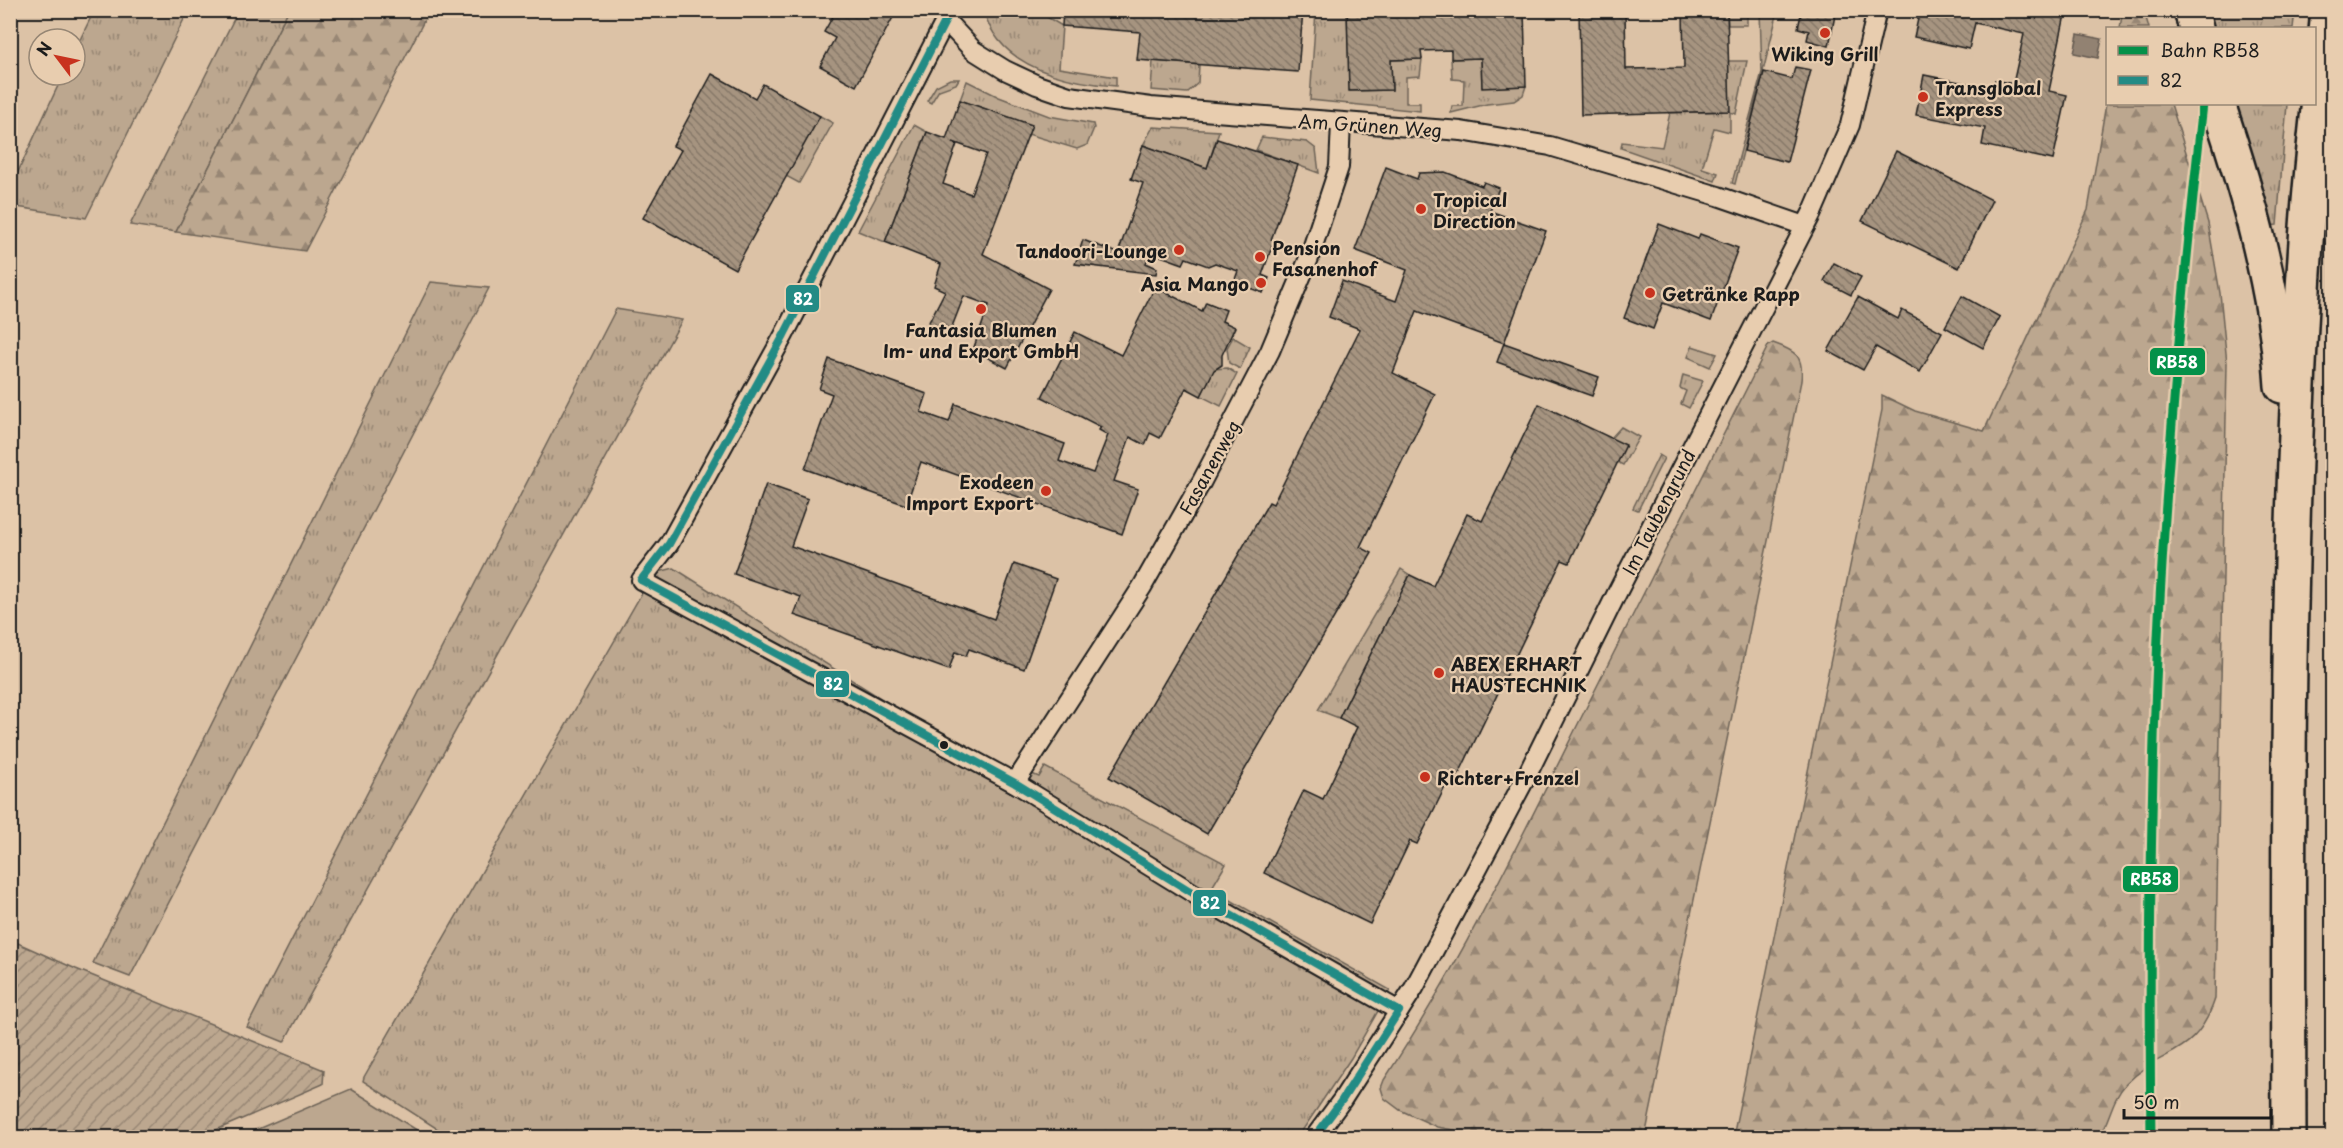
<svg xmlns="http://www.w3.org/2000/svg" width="2343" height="1148" font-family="'Playpen Sans',sans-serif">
<defs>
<pattern id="grass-tufts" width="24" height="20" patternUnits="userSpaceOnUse" patternTransform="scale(1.5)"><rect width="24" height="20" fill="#bca78f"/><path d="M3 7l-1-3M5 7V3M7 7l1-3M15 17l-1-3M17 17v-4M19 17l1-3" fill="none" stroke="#988774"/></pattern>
<pattern id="forest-firs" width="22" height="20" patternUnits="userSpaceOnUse" patternTransform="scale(1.5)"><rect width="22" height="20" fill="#bca78f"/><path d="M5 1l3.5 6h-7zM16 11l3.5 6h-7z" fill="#988774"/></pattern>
<pattern id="garden-furrows" width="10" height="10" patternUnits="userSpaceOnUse" patternTransform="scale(1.5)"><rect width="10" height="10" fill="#bca78f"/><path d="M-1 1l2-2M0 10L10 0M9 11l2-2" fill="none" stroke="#988774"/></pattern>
<pattern id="building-back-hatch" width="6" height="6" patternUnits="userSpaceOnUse" patternTransform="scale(1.5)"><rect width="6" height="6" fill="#a69480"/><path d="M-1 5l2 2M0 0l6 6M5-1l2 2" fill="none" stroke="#867868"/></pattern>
</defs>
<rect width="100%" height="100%" fill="#dcc2a6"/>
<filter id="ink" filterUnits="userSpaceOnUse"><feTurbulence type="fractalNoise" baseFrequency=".0167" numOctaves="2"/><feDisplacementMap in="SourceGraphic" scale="12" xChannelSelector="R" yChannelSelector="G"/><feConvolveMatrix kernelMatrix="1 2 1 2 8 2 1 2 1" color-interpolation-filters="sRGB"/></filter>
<g filter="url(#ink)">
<g fill="url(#grass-tufts)" stroke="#6c6256" stroke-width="1.5">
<polygon points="94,11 188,11 86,218 11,206 11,187 63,75 75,75 75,50"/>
<polygon points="238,11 288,11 176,232 130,225"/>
<path d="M984,11h53l25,15 -3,42 57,9v9c-51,-4 -117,-19 -132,-75z"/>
<polygon points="1316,11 1347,11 1350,91 1392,90 1391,60 1422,59 1420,76 1406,77 1406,103 1420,103 1420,111 1310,100"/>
<polygon points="1727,11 1747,11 1747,25 1728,25"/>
<polygon points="1760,11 1778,11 1735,184 1732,183 1762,72"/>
<polygon points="2206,11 2295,11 2293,28 2211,28"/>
<polygon points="1481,58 1482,87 1526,86 1523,95 1514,101 1487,104 1451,113 1452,106 1463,106 1464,80 1452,79 1451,59"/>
<polygon points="1153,61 1199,65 1198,83 1187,93 1151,90"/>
<polygon points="1728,61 1747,61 1736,114 1730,112 1730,132 1714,128 1702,168 1718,173 1715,181 1621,148 1622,142 1662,147 1670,113 1729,111"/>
<polygon points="950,79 959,79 956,84 939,90 931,103 927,101 936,86"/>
<polygon points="967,81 999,97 1049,116 1093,124 1094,128 1087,145 1077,149 1028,134 1031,125 960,100"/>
<polygon points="2231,104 2287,104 2277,225 2268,226"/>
<polygon points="820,116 833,123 799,183 786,176"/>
<polygon points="914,125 927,132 885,242 858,231"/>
<polygon points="1153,127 1219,131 1207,168 1143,145"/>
<polygon points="1262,137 1307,142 1316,149 1319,173 1256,150"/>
<polygon points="431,282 489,288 130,977 93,963"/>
<polygon points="616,309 682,320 284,1042 247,1027"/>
<polygon points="1233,337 1250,347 1240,369 1229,363 1227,348"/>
<polygon points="1692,346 1717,354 1710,367 1688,357"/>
<polygon points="1227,368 1237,374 1221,406 1201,396 1214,369"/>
<polygon points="1683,375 1703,381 1689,408 1681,404 1686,391 1680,388"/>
<polygon points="1621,427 1639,437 1623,465 1617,462 1611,438"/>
<polygon points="1659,455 1664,458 1638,510 1633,508"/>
<polygon points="674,568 936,733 1025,785 1032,774 1039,777 1045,767 1226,864 1211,889 1390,990 1351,1058 1298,1137 450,1137 363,1081 364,1077 646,586 655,573"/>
<polygon points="1401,569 1410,575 1339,718 1318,710"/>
</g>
<g fill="url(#forest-firs)" stroke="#6c6256" stroke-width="1.5">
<polygon points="2123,10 2144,11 2149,28 2120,28"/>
<polygon points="288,11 429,11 305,251 176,232"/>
<path d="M2107,98l1,6h63l37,119 12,70 7,70 -12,636c-20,60 -53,48 -89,85 -16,17 -16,39 -28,53h-365l149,-727v-15l33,16 69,20 104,-221z"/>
<path d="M1773,343c23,8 31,13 28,38l-156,756h-156l-52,-10 -37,-17 -16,-12 -3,-10 3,-8c73,-111 132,-231 191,-350 64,-128 129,-256 193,-384z"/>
</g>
<polygon fill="#bca78f" stroke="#6c6256" stroke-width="1.5" points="351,1089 428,1137 239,1137"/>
<polygon fill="url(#garden-furrows)" stroke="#6c6256" stroke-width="1.5" points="11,940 76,969 324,1070 323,1084 200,1137 11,1137"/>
<polygon fill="#928272" stroke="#635950" stroke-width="1.5" points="2078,34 2102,39 2098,58 2074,53"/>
<g fill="url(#building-back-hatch)" stroke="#1c1c1c" stroke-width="1.5" fill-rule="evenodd">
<polygon points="897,10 856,86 820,66 835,38 824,32 836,11"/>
<polygon points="1063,10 1303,10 1298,72 1137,60 1140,32 1062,26"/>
<polygon points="1347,10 1392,10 1392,17 1480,14 1480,10 1524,10 1526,86 1482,88 1481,58 1451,59 1451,50 1421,51 1422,59 1391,60 1392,90 1349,91"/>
<polygon points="1579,10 1625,10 1626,69 1684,68 1683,10 1727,10 1730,111 1581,115"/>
<polygon points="1802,10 1836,10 1829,46 1807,40 1809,31 1798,28"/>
<polygon points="1920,10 2066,10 2049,91 2067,95 2053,160 1982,145 1985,128 1916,115 1924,75 1994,89 1995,80 2013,84 2024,34 1975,23 1969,49 1914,37"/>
<polygon points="1795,67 1811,70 1787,162 1744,151 1764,72 1792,79"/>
<polygon points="712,74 755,98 763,84 820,116 735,269 643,218 681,150 673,146"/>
<path d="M960,100l72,25 -49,129 66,35 -42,79 -34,-18 16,-45 -25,-9 -16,41 -21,-11 18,-35 -11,-5 7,-22 -56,-22 42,-110 19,7zM953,142l33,12 -15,40 -28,-10 14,-40z"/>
<polygon points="1217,139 1298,165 1271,240 1274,241 1262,275 1269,278 1263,293 1234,282 1238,271 1215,263 1208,266 1186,258 1183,264 1150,252 1146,263 1157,268 1156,274 1075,264 1083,240 1118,253 1143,183 1131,179 1143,145 1207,168"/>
<polygon points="1896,151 1992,200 1959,268 1862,221"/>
<polygon points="1386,167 1417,179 1419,173 1445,172 1482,186 1484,182 1499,188 1490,211 1546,231 1504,343 1417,311 1393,373 1435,394 1360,547 1372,553 1207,834 1109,777 1269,502 1273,504 1360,329 1329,317 1342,281 1396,301 1407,270 1355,250"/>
<polygon points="1659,224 1698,239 1700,234 1738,248 1711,321 1663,303 1653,329 1624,318"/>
<polygon points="1834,263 1861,277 1851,295 1824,281"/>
<polygon points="1155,287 1202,311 1206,302 1226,310 1222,321 1235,327 1222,355 1222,365 1214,370 1201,396 1186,388 1160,438 1150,433 1145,445 1130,437 1114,481 1138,489 1122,534 921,462 906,505 805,469 832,394 819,389 829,359 927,394 921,412 949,422 955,404 1065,444 1059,461 1093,473 1108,435 1099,430 1101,427 1042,397 1075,332 1121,355"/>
<polygon points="1962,296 2000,317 1983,348 1945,327"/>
<polygon points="1858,297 1898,319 1902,310 1942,332 1920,372 1876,347 1863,370 1828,351"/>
<polygon points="1504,343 1599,377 1592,396 1497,362"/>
<polygon points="1539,404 1626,445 1569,563 1562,560 1458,776 1452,773 1417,844 1410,841 1370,924 1264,873 1304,790 1323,799 1357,727 1339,718 1410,575 1433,586 1467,514 1482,521"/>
<polygon points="766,484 808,499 791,546 994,619 1014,564 1056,579 1024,669 969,649 966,656 955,652 949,670 794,615 801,597 734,574"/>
</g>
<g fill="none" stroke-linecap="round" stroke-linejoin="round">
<defs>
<g id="minor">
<polyline points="951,10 784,335 669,544 641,580 1015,783 1206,901 1399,1011"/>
<polyline points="946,21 973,50 1005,70 1037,85 1069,96 1151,107 1461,131 1550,146 1718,196 1805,226"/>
<polyline points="1015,783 1142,587 1202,481 1270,351 1309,258 1339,167 1341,123"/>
<polyline points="1314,1138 1342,1100 1414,988 1524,781 1618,591 1812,213 1850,125 1877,10"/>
</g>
<g id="motorway">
<polyline points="2191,10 2196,28"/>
<path d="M2218,104c30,90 58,187 64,282"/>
<path d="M2289,1138c-1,-304 -3,-608 18,-911 4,-58 11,-116 17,-174"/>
</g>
</defs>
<use href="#minor" stroke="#1c1c1c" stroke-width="22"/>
<use href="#motorway" stroke="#1c1c1c" stroke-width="38"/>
<use href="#minor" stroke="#e8cdaf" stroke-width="18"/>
<use href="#motorway" stroke="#e8cdaf" stroke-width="33"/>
<defs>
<polyline id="motorway-bridge" points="2324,53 2328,10"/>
</defs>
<use href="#motorway-bridge" stroke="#1c1c1c" stroke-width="38" stroke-linecap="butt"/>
<use href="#motorway-bridge" stroke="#e8cdaf" stroke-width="33"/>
<defs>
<g id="bus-1">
<polyline points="641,580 1015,783 1206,901 1399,1011"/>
<polyline points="641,580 669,544 784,335 951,10"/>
<polyline points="1314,1138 1342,1100 1399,1011"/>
</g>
</defs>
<use href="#bus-1" stroke="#e8cdaf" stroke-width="12"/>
<use href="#bus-1" stroke="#238b85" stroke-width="8"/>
<defs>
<path id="rail-1" d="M2151,1138c-2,-174 -1,-347 8,-521 9,-171 25,-342 44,-513"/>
</defs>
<use href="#rail-1" stroke="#e8cdaf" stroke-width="14"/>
<use href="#rail-1" stroke="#049149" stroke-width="9"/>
</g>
</g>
<g fill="#c8321e" stroke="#e8cdaf" stroke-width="2">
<circle cx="1825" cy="33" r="6"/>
<circle cx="1923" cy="97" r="6"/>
<circle cx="1421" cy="209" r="6"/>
<circle cx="1179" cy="250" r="6"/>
<circle cx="1260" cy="257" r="6"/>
<circle cx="1261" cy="283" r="6"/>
<circle cx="1650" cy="293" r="6"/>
<circle cx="981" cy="309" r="6"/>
<circle cx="1046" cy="491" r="6"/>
<circle cx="1439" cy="673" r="6"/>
<circle cx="1425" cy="777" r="6"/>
</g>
<circle fill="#1c1c1c" stroke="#e8cdaf" stroke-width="2" cx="944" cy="745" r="5"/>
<g text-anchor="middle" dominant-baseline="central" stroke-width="4.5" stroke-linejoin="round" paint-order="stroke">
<g font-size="18" font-weight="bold" fill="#1c1c1c" stroke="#e8cdaf" text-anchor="start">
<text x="1825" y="53" text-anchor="middle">Wiking Grill</text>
<text x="1935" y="87">Transglobal<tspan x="1935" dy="21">Express</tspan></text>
<text x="1433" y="199">Tropical<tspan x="1433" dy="21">Direction</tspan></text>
<text x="1272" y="247">Pension<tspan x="1272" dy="21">Fasanenhof</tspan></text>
<text x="1167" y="250" text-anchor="end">Tandoori-Lounge</text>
<text x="1249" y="283" text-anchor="end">Asia Mango</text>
<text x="1662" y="293">Getränke Rapp</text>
<text x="981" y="329" text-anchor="middle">Fantasia Blumen<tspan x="981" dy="21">Im- und Export GmbH</tspan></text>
<text x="1034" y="481" text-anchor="end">Exodeen<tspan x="1034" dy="21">Import Export</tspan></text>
<text x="1451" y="663">ABEX ERHART<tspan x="1451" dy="21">HAUSTECHNIK</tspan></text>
<text x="1437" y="777">Richter+Frenzel</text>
</g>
<g font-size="18" fill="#1c1c1c" stroke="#e8cdaf">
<text transform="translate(1370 125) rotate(4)">Am Grünen Weg</text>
<text transform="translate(1209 467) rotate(-61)">Fasanenweg</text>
<text transform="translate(1658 512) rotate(-63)">Im Taubengrund</text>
</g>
</g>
<g stroke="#e8cdaf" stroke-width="2">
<rect x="785" y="284" width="35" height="29" rx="6" fill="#238b85"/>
<rect x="2149" y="347" width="57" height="29" rx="6" fill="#049149"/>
<rect x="815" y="670" width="35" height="28" rx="6" fill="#238b85"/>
<rect x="2122" y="865" width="57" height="28" rx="6" fill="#049149"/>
<rect x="1192" y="889" width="35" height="28" rx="6" fill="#238b85"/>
</g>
<g font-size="16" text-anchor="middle" font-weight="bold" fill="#fff">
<text x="803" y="305">82</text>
<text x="2177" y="368">RB58</text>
<text x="833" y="690">82</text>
<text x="2151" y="885">RB58</text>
<text x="1210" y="909">82</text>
</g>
<rect width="2343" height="1148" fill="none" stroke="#e8cdaf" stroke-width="36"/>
<rect x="18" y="18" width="2307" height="1112" fill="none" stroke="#1c1c1c" stroke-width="2" filter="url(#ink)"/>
<rect x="2106" y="27" width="210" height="78" fill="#e8cdaf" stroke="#968674" stroke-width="1.5"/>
<rect x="2118" y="46" width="30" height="9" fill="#049149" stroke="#968674" stroke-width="1.5"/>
<text x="2160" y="57" font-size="18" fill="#1c1c1c">Bahn RB58</text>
<rect x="2118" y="76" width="30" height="9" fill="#238b85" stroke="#968674" stroke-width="1.5"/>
<text x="2160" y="87" font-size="18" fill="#1c1c1c">82</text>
<g transform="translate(57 57) rotate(302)"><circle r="28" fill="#e8cdaf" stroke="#968674" stroke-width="1.5"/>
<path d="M0-4.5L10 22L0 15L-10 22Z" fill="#c8321e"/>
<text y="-9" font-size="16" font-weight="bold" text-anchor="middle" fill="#1c1c1c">N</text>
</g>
<path d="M2124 1109v9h147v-9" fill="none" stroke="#1c1c1c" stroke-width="3"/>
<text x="2133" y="1109" font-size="18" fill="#1c1c1c" stroke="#e8cdaf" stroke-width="4.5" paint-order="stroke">50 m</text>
</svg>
